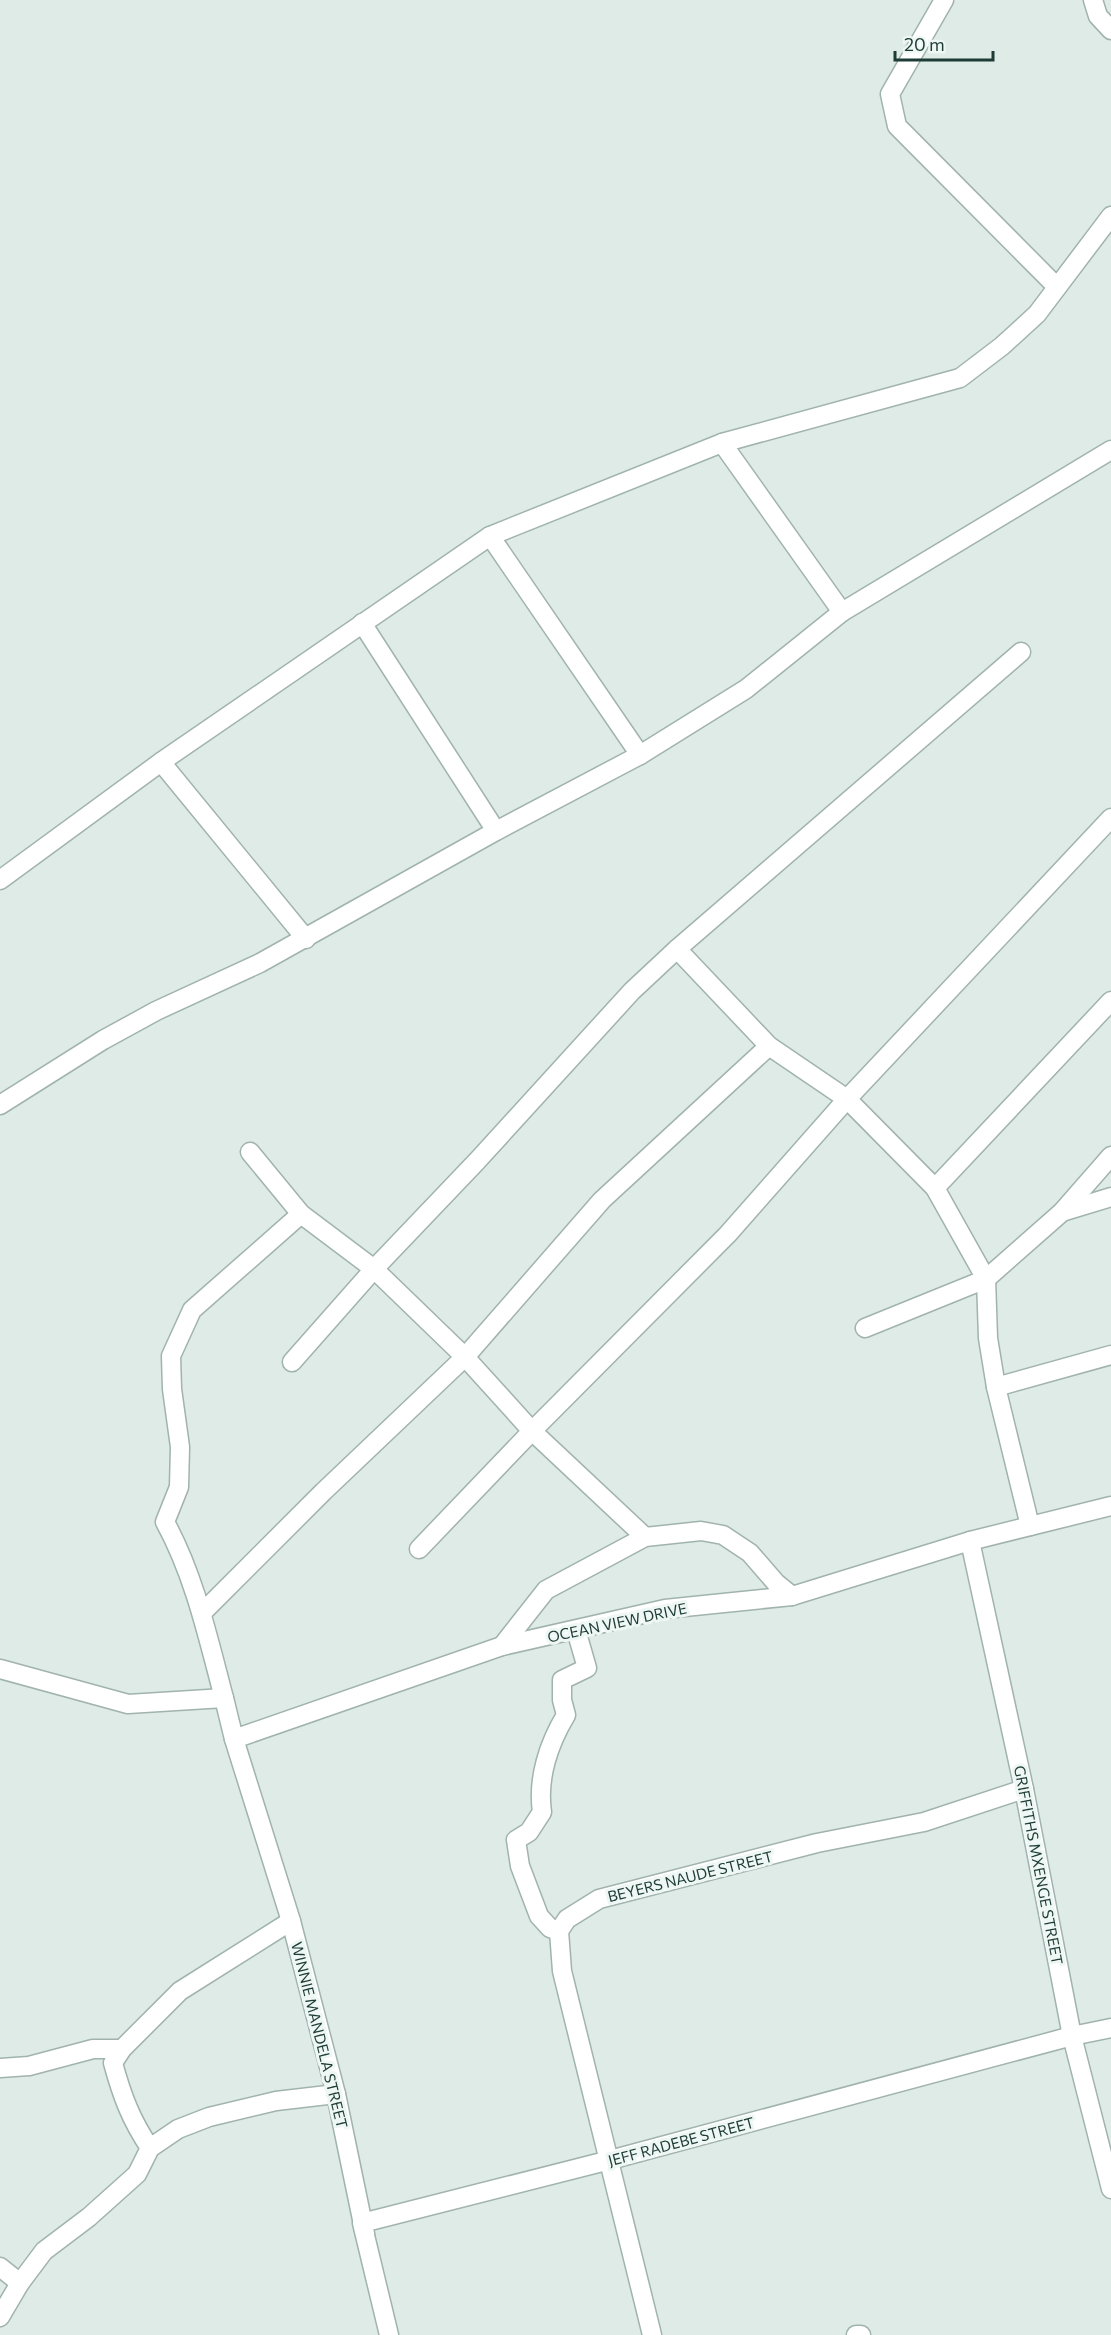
<svg xmlns="http://www.w3.org/2000/svg" width="1111" height="2335" font-family="Commissioner,sans-serif">
<rect width="100%" height="100%" fill="#deebe6"/>
<g fill="none" stroke-linecap="round" stroke-linejoin="round">
<defs>
<g id="street">
<polyline points="944,0 890,94 897,126 1057,287"/>
<polyline points="1093,0 1098,16 1111,30"/>
<polyline points="722,443 842,612 1111,450"/>
<polyline points="490,536 640,755"/>
<polyline points="362,623 496,831"/>
<polyline points="161,762 306,939"/>
<polyline points="0,880 161,762 490,536 722,443 960,378 1002,346 1037,314 1111,216"/>
<polyline points="677,949 769,1046 847,1099 935,1188 986,1279 988,1338 996,1387 1030,1526"/>
<polyline points="0,1105 103,1040 156,1011 260,963 496,831 640,755 746,689 842,612"/>
<polyline points="250,1152 301,1214 374,1269 465,1357 532,1431 645,1537"/>
<polyline points="935,1188 1111,1001"/>
<polyline points="1062,1212 1111,1197"/>
<polyline points="865,1328 986,1279 1062,1212 1111,1156"/>
<polyline points="292,1362 374,1269 477,1161 632,991 677,949 1021,652"/>
<polyline points="996,1387 1111,1355"/>
<polyline points="970,1541 1024,1789 1072,2036 1111,2189"/>
<polyline points="419,1549 532,1431 728,1234 847,1099 1111,818"/>
<polyline points="202,1613 323,1492 465,1357 602,1200 769,1046"/>
<polyline points="502,1646 546,1590 645,1537 701,1531 723,1535 750,1553 776,1583 792,1596"/>
<polyline points="0,1669 128,1704 224,1698 234,1739 291,1921 336,2094 365,2234"/>
<path d="M224,1698c-16,-60 -29,-121 -59,-176l14,-35 1,-40 -8,-58 -1,-33 21,-46 109,-96"/>
<polyline points="234,1739 502,1646 665,1609 792,1596 970,1541 1111,1506"/>
<path d="M559,1931l-9,-3 -11,-12 -19,-50 -4,-26 13,-8 13,-20c-5,-34 7,-69 24,-97l-4,-15v-20l25,-12 -11,-38"/>
<polyline points="0,2068 29,2066 93,2049 122,2049"/>
<path d="M150,2148c-19,-28 -28,-52 -37,-85l9,-14 58,-58 111,-70"/>
<polyline points="0,2267 20,2283"/>
<polyline points="0,2317 20,2283 44,2251 89,2217 137,2174 150,2148 178,2129 209,2117 276,2101 336,2094"/>
<polyline points="389,2335 362,2223 610,2160 1072,2036 1111,2028"/>
<polyline points="652,2335 562,1971 559,1931 567,1919 599,1899 817,1843 924,1822 1024,1789"/>
<polyline points="856,2335 861,2335"/>
</g>
</defs>
<use href="#street" stroke="#a1b3ae" stroke-width="21"/>
<use href="#street" stroke="#fff" stroke-width="18"/>
</g>
<g text-anchor="middle" dominant-baseline="central" stroke-width="6" stroke-linejoin="round" paint-order="stroke">
<g font-size="15" fill="#1e3c36" stroke="#eef7f3">
<text transform="translate(617 1622) rotate(-12)">OCEAN VIEW DRIVE</text>
<text transform="translate(1039 1865) rotate(79)">GRIFFITHS MXENGE STREET</text>
<text transform="translate(690 1876) rotate(-14)">BEYERS NAUDE STREET</text>
<text transform="translate(320 2035) rotate(76)">WINNIE MANDELA STREET</text>
<text transform="translate(681 2141) rotate(-15)">JEFF RADEBE STREET</text>
</g>
</g>
<path d="M895 51v9h98v-9" fill="none" stroke="#1e3c36" stroke-width="3"/>
<text x="904" y="51" font-size="18" fill="#1e3c36" stroke="#eef7f3" stroke-width="4.5" paint-order="stroke">20 m</text>
</svg>
